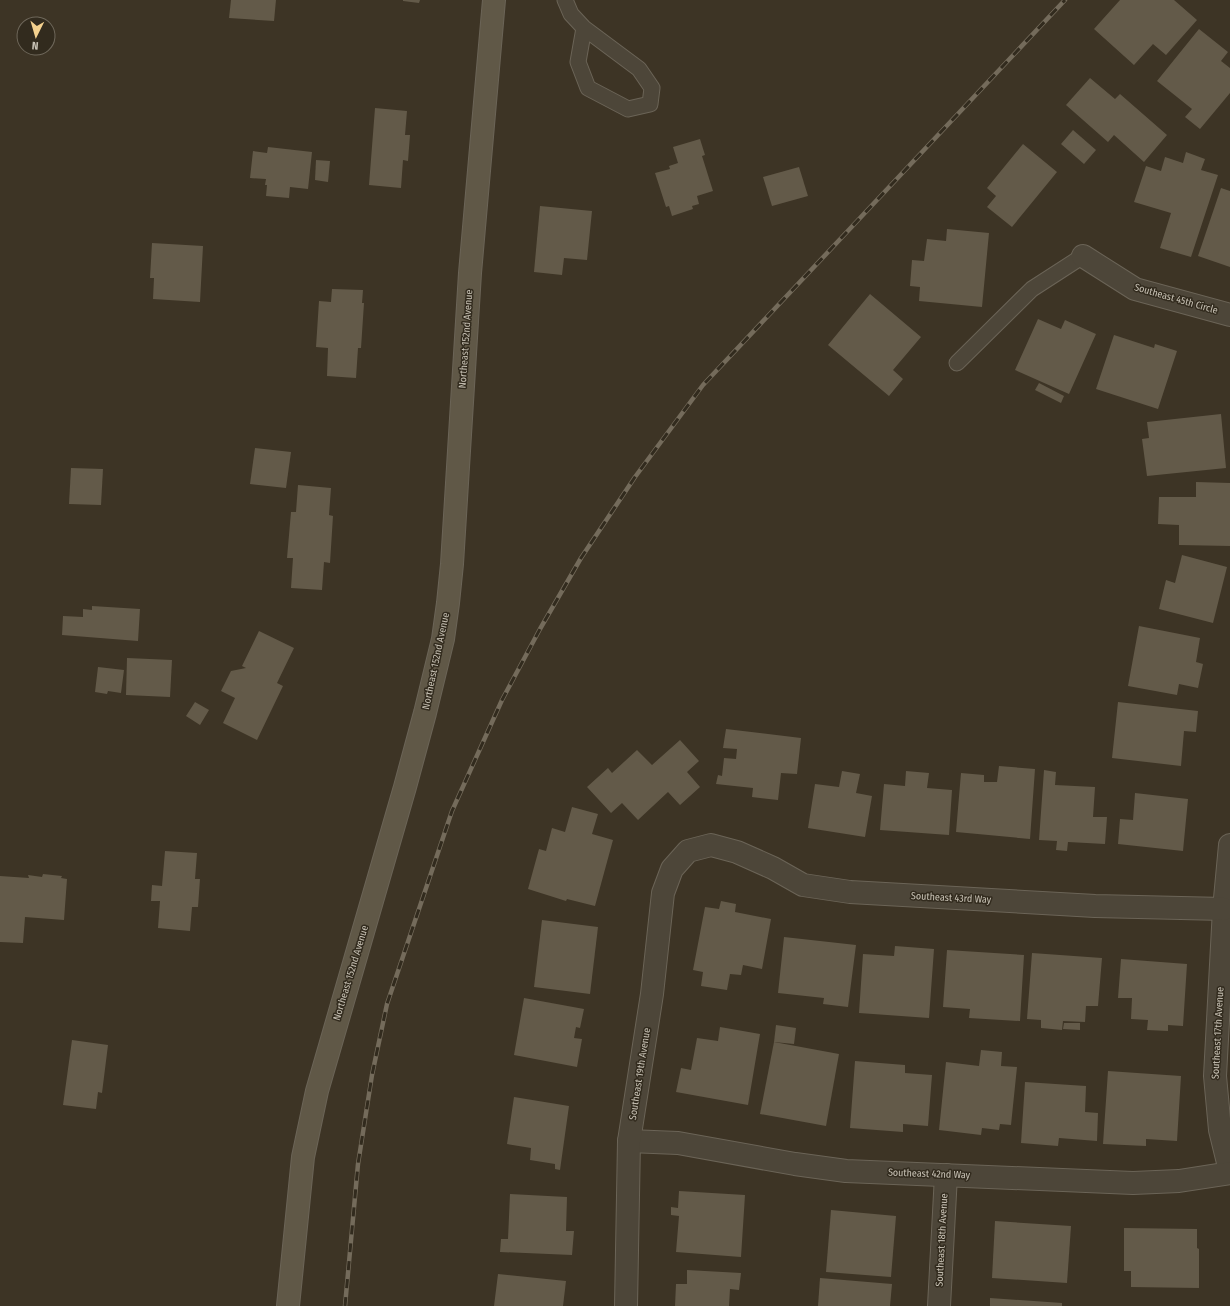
<svg xmlns="http://www.w3.org/2000/svg" width="1230" height="1306" font-family="'Fira Sans Condensed',sans-serif">
<rect width="100%" height="100%" fill="#3d3425"/>
<g fill="#635a49">
<polygon points="231,0 276,0 274,21 229,18"/>
<polygon points="403,0 420,0 419,3 403,1"/>
<polygon points="1120,0 1174,0 1197,20 1166,55 1153,44 1134,65 1094,29"/>
<polygon points="1199,29 1228,52 1221,61 1230,68 1230,93 1200,129 1185,117 1192,109 1157,81"/>
<polygon points="1090,78 1115,99 1120,94 1167,135 1144,162 1114,135 1108,142 1066,105"/>
<polygon points="375,108 407,111 405,135 410,135 408,161 403,160 401,188 369,185"/>
<polygon points="1073,130 1096,150 1084,164 1061,144"/>
<polygon points="700,139 705,155 702,156 713,191 697,196 699,204 692,206 693,209 672,216 669,206 666,207 655,173 670,169 669,166 678,163 673,147"/>
<polygon points="1023,144 1057,172 1012,227 987,207 996,196 987,188"/>
<polygon points="268,147 312,152 308,189 290,187 289,198 266,196 267,185 265,185 266,179 250,178 253,151 267,153"/>
<polygon points="1186,152 1205,159 1201,170 1218,175 1191,257 1160,248 1171,213 1134,202 1146,166 1161,171 1165,157 1183,163"/>
<polygon points="316,160 330,161 328,182 315,180"/>
<polygon points="799,167 808,196 772,206 763,177"/>
<polygon points="1221,188 1230,191 1230,267 1198,256"/>
<polygon points="540,206 592,211 587,260 564,258 562,275 534,272"/>
<polygon points="947,229 989,233 982,307 919,301 920,287 910,286 912,260 924,261 927,239 946,241"/>
<polygon points="152,243 203,246 200,302 153,299 154,278 150,278"/>
<polygon points="332,289 363,290 362,303 364,303 361,348 358,348 356,378 327,376 328,348 316,347 319,301 331,302"/>
<polygon points="870,294 921,337 893,370 903,379 889,396 828,345"/>
<polygon points="1038,319 1061,329 1065,320 1096,334 1069,394 1015,370"/>
<polygon points="1114,335 1154,348 1155,344 1177,351 1158,409 1096,389"/>
<polygon points="1039,383 1064,396 1061,403 1035,390"/>
<polygon points="1221,414 1226,468 1147,476 1142,439 1149,438 1147,422"/>
<polygon points="255,448 291,452 286,488 250,484"/>
<polygon points="71,468 103,469 101,505 69,504"/>
<polygon points="1196,482 1230,483 1230,546 1179,545 1179,525 1158,524 1159,497 1196,497"/>
<polygon points="298,485 331,488 329,515 333,516 330,563 324,562 322,590 291,588 293,558 287,558 291,512 296,512"/>
<polygon points="1182,555 1227,567 1213,623 1159,609 1166,580 1175,583"/>
<polygon points="92,606 140,609 138,641 62,635 63,616 83,617 83,609 92,610"/>
<polygon points="1139,626 1200,638 1196,662 1203,664 1198,688 1179,684 1177,695 1128,686"/>
<polygon points="259,631 294,648 277,683 283,686 257,740 223,723 235,698 221,691 231,671 246,668 242,666"/>
<polygon points="127,658 172,660 170,697 126,695"/>
<polygon points="98,667 124,670 121,693 108,691 107,694 95,692"/>
<polygon points="195,702 209,710 200,725 186,716"/>
<polygon points="1118,702 1198,711 1196,732 1184,731 1181,766 1112,758"/>
<polygon points="726,729 801,738 797,774 781,773 778,800 752,797 753,788 716,784 718,775 722,776 724,758 736,759 737,749 723,748"/>
<polygon points="680,740 699,761 687,772 700,787 680,805 668,792 638,820 622,803 611,813 587,787 608,768 612,773 637,750 652,765"/>
<polygon points="999,766 1035,769 1030,839 956,832 961,773 984,775 984,782 997,782"/>
<polygon points="1044,770 1056,772 1055,785 1095,787 1093,817 1107,817 1105,844 1068,842 1067,851 1056,850 1057,841 1039,840"/>
<polygon points="842,771 860,774 856,793 872,796 865,837 808,828 815,784 839,787"/>
<polygon points="906,771 929,773 927,788 952,790 949,835 880,830 884,784 905,786"/>
<polygon points="1135,793 1188,799 1183,851 1118,844 1120,819 1133,820"/>
<polygon points="572,807 598,814 592,834 613,840 595,906 567,899 566,901 528,889 539,849 546,851 552,828 565,832"/>
<polygon points="165,851 197,853 195,879 200,879 198,907 192,907 190,931 158,928 160,901 151,901 152,885 162,886"/>
<polygon points="43,874 62,876 61,878 67,879 64,920 25,917 23,943 0,942 0,876 29,878 28,875 42,877"/>
<polygon points="721,901 736,904 735,912 771,919 762,969 743,965 741,975 730,974 727,990 701,986 703,972 693,970 705,907 719,909"/>
<polygon points="542,920 598,927 590,994 534,987"/>
<polygon points="784,937 856,945 848,1007 823,1004 824,998 778,993"/>
<polygon points="895,946 934,949 929,1018 859,1013 863,954 894,956"/>
<polygon points="947,950 1024,955 1020,1021 969,1018 970,1009 943,1007"/>
<polygon points="1032,953 1102,958 1098,1006 1086,1006 1085,1022 1063,1021 1062,1030 1041,1028 1041,1020 1027,1019"/>
<polygon points="1121,959 1187,964 1183,1026 1168,1025 1168,1031 1147,1030 1148,1020 1131,1019 1132,998 1118,998"/>
<polygon points="524,998 584,1009 580,1028 576,1027 574,1038 582,1039 577,1067 514,1055"/>
<polygon points="1064,1023 1080,1023 1080,1030 1063,1029"/>
<polygon points="776,1025 796,1028 794,1044 774,1042"/>
<polygon points="720,1027 760,1034 748,1105 676,1092 681,1068 691,1070 697,1038 718,1041"/>
<polygon points="72,1040 108,1045 102,1093 98,1092 96,1109 63,1105"/>
<polygon points="774,1042 839,1054 826,1126 760,1114"/>
<polygon points="981,1050 1002,1052 1001,1066 1017,1067 1011,1125 1000,1124 999,1130 982,1128 981,1135 939,1130 946,1062 979,1066"/>
<polygon points="855,1061 905,1065 905,1073 932,1075 928,1126 903,1124 903,1132 850,1128"/>
<polygon points="1108,1071 1181,1076 1177,1141 1146,1139 1146,1146 1103,1144"/>
<polygon points="1025,1082 1086,1086 1085,1112 1098,1113 1097,1141 1059,1138 1058,1146 1021,1143"/>
<polygon points="514,1097 569,1106 560,1170 555,1169 555,1164 530,1160 531,1148 507,1144"/>
<polygon points="679,1191 745,1195 741,1257 676,1252 679,1216 671,1215 671,1207 678,1208"/>
<polygon points="510,1194 567,1197 566,1231 574,1231 572,1255 500,1252 501,1239 508,1239"/>
<polygon points="831,1210 896,1216 891,1277 826,1272"/>
<polygon points="995,1221 1071,1226 1067,1283 992,1278"/>
<polygon points="1124,1228 1197,1229 1197,1248 1199,1249 1199,1288 1131,1287 1131,1271 1124,1271"/>
<polygon points="687,1270 741,1273 739,1290 730,1289 729,1306 675,1306 676,1284 687,1284"/>
<polygon points="498,1274 566,1281 563,1306 494,1306"/>
<polygon points="820,1278 892,1284 890,1306 818,1306"/>
<polygon points="990,1298 1062,1303 1062,1306 990,1306"/>
</g>
<g fill="none" stroke-linecap="round" stroke-linejoin="round">
<defs>
<g id="lane">
<polyline points="565,0 571,14 584,28 639,69 652,88 650,104 628,109 588,88 578,62 584,28"/>
<polyline points="957,363 1032,289 1083,256"/>
</g>
<g id="street">
<polyline points="1083,256 1135,289 1230,315"/>
<polyline points="1230,845 1224,909 1215,1076 1220,1130 1230,1171"/>
<polyline points="629,1141 678,1143 795,1164 846,1171 1133,1183 1179,1181 1230,1173"/>
<polyline points="626,1306 629,1141 652,994 663,893 672,869 688,851 711,845 737,852 773,868 803,885 850,892 1095,906 1224,909"/>
<polyline points="939,1306 946,1175"/>
</g>
<polyline id="secondary" points="288,1306 303,1157 317,1091 405,787 425,713 443,639 448,603 452,564 470,273 494,0"/>
</defs>
<use href="#lane" stroke="#6b6457" stroke-width="17"/>
<use href="#street" stroke="#6b6457" stroke-width="24"/>
<use href="#secondary" stroke="#6b6457" stroke-width="24"/>
<use href="#lane" stroke="#4d4639" stroke-width="15"/>
<use href="#street" stroke="#4d4639" stroke-width="22"/>
<use href="#secondary" stroke="#605847" stroke-width="22"/>
<defs>
<polyline id="rail" points="345,1306 358,1164 372,1075 387,1004 452,811 502,700 540,629 581,558 635,477 703,385 1065,0"/>
</defs>
<use href="#rail" stroke="#746b5b" stroke-width="4.5"/>
<use href="#rail" stroke="#322b1e" stroke-width="3" stroke-dasharray="9" stroke-linecap="butt"/>
</g>
<g text-anchor="middle" dominant-baseline="central" stroke-width="3" stroke-linejoin="round" paint-order="stroke">
<g font-size="10" fill="#c8c2b5" stroke="#322b1e">
<text transform="translate(1176 299) rotate(16)">Southeast 45th Circle</text>
<text transform="translate(466 339) rotate(-86)">Northeast 152nd Avenue</text>
<text transform="translate(436 661) rotate(-78)">Northeast 152nd Avenue</text>
<text transform="translate(951 898) rotate(3)">Southeast 43rd Way</text>
<text transform="translate(351 973) rotate(-73)">Northeast 152nd Avenue</text>
<text transform="translate(1218 1033) rotate(-87)">Southeast 17th Avenue</text>
<text transform="translate(640 1074) rotate(-81)">Southeast 19th Avenue</text>
<text transform="translate(929 1174) rotate(2)">Southeast 42nd Way</text>
<text transform="translate(942 1240) rotate(-87)">Southeast 18th Avenue</text>
</g>
</g>
<g transform="translate(36 36) rotate(185)"><circle r="19" fill="#322b1e" stroke="#6e675a"/>
<path d="M0-3L7 15L0 10L-7 15Z" fill="#f4d18e"/>
<text y="-6" font-size="11" font-weight="bold" text-anchor="middle" fill="#c8c2b5">N</text>
</g>
</svg>
